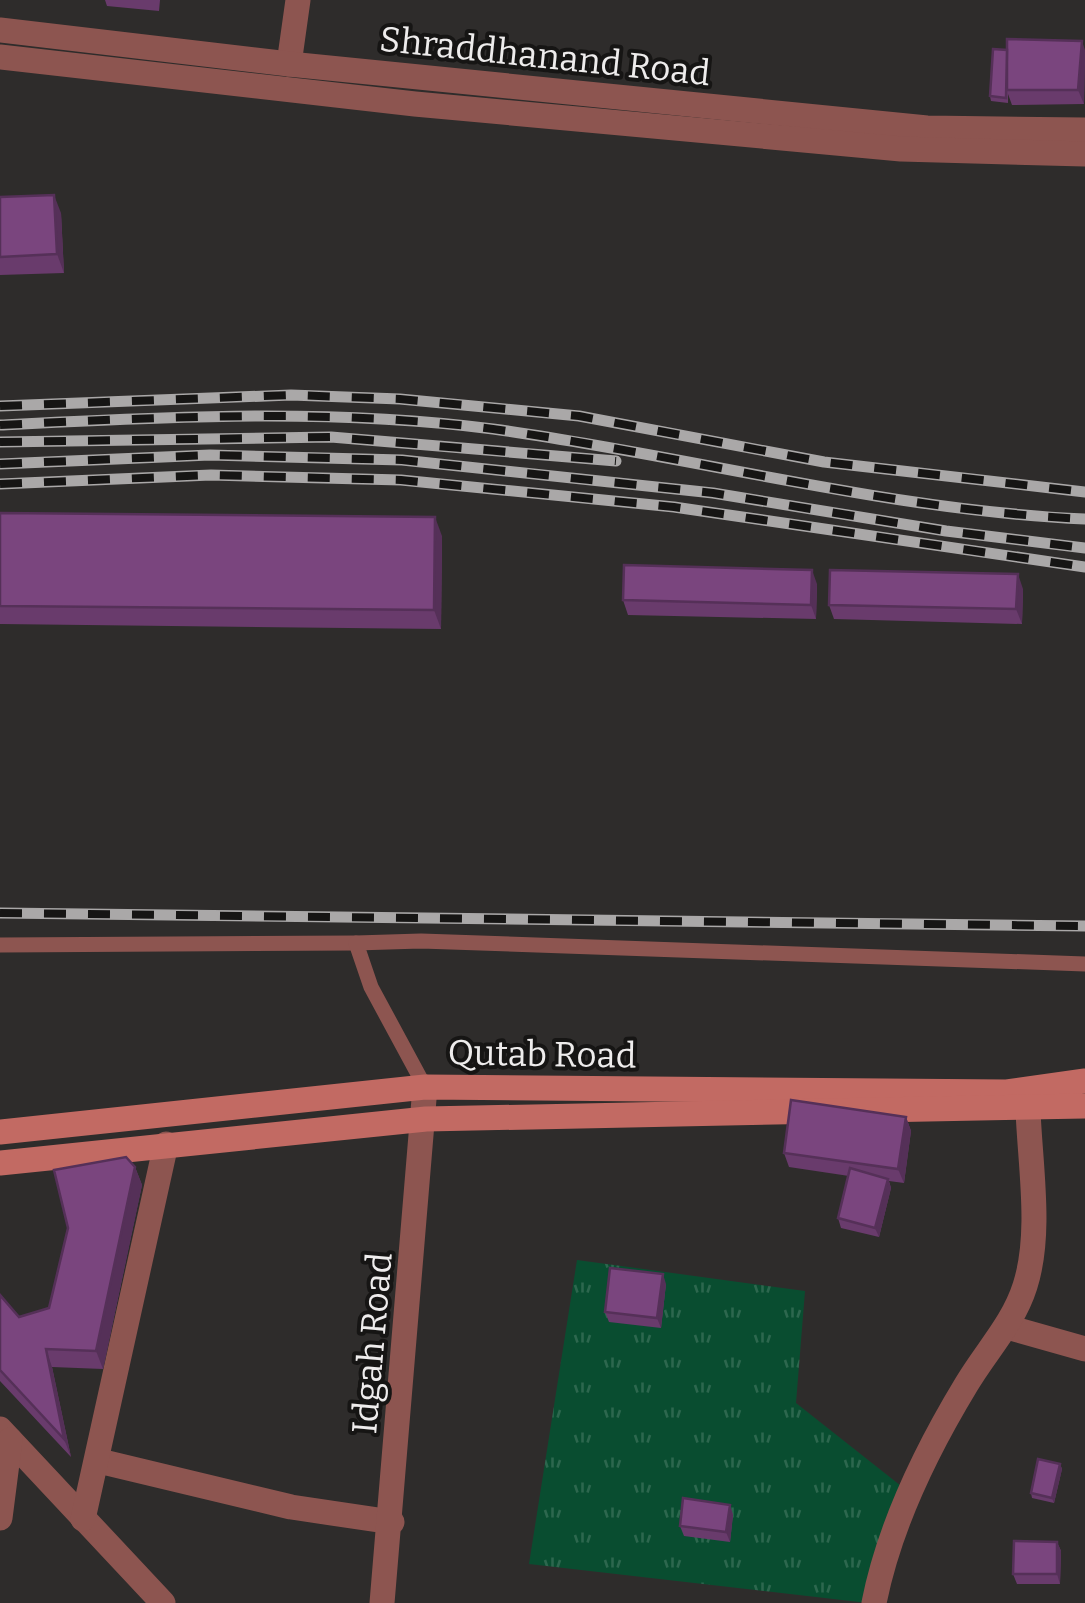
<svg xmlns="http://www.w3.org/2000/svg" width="1085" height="1603" font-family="Bitter,serif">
<defs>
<pattern id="grass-tufts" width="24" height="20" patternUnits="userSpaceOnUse" patternTransform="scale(2.5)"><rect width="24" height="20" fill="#094d30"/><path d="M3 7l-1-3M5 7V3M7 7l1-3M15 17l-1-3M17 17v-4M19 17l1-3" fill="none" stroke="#2d674e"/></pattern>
</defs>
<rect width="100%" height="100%" fill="#2e2c2b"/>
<polygon fill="url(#grass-tufts)" points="577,1260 805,1291 796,1403 915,1497 868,1603 529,1564"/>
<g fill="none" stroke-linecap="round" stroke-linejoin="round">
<g stroke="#8d5550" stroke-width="15">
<polyline points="0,945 356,943"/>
<polyline points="425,1087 371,987 356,943 421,941 1085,964"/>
</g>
<g stroke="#8d5550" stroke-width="25">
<polyline points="289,64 298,0"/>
<polyline points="1007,1327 1085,1349"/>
<polyline points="0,1429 163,1603"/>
<polyline points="99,1461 291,1507 392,1522"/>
<polyline points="0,1518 10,1440"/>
<polyline points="83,1519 166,1144"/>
<path d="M874,1603c15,-76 52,-152 92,-218 20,-34 47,-61 59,-99 17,-53 5,-121 3,-176"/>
</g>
<g stroke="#8d5550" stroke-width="25">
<polyline points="0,30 289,64 927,128 1085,130"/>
<polyline points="0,57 415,104 901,149 1085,154"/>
<polyline points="382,1603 425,1087"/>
</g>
<g stroke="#c26a63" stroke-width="25">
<polyline points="0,1132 425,1087 1007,1092 1085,1081"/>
<polyline points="0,1163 426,1119 1085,1106"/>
</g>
<defs>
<g id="rail">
<polyline points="0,406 291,395 400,399 579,416 824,462 1085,492"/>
<path d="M0,425c165,-8 328,-17 493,4 199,27 391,81 592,90"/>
<polyline points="0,442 331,437 616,461"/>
<polyline points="0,464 210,455 402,460 713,493 946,531 1085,548"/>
<polyline points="0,484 211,475 401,480 674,507 1085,567"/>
<polyline points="0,913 1085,926"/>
</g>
</defs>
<use href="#rail" stroke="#aaa8a8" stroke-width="11"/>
<use href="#rail" stroke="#161514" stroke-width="8" stroke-dasharray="22" stroke-linecap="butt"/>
</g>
<g fill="#693b6c">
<polygon points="105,0 160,0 159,11 107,6"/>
<polygon points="1007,50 1085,50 1084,104 1012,105 1008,94 1008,103 991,101 990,96"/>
<polygon points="0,197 61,213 64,273 0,275"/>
<polygon points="0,513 442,536 441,629 0,624"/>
<polygon points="817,584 816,619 628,615 623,600"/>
<polygon points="1023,589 1022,624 834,619 829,605"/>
<polygon points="906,1117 911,1131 904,1183 889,1181 891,1188 879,1237 841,1228 838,1218 849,1176 789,1167 784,1153"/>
<polygon points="135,1167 142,1185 103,1369 52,1367 71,1457 0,1381 0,1295 19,1317 49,1308"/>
<polygon points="666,1284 661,1328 609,1322 605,1312"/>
<polygon points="1060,1464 1062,1469 1054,1503 1032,1498 1031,1493"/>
<polygon points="730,1505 733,1515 730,1542 684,1536 680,1526"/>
<polygon points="1057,1542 1061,1551 1060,1584 1017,1584 1013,1574"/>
</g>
<g fill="#553058">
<polygon points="1082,41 1085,50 1084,104 1078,90"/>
<polygon points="54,195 61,213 64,273 57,254"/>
<polygon points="435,517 442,536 441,629 434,610"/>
<polygon points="812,570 817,584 816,619 811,605"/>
<polygon points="1018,574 1023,589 1022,624 1016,609"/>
<polygon points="906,1117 911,1131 904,1183 898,1169"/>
<polygon points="135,1167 142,1185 103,1369 96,1351"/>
<polygon points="888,1179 891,1188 879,1237 875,1228"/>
<polygon points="663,1274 666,1284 661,1328 657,1318"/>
<polygon points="46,1349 52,1367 71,1457 64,1439"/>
<polygon points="1060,1464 1062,1469 1054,1503 1052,1498"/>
<polygon points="730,1505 733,1515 730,1542 726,1532"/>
<polygon points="1057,1542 1061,1551 1060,1584 1057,1574"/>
</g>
<g fill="#7a457e" stroke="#553058" stroke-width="2.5">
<polygon points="1007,39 1082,41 1078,90 1007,90"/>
<polygon points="993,49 1007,50 1006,98 990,96"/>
<polygon points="54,195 57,254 0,257 0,197"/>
<polygon points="0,513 435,517 434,610 0,606"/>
<polygon points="624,565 812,570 811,605 623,600"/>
<polygon points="830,570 1018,574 1016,609 829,605"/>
<polygon points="791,1100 906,1117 898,1169 784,1153"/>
<polygon points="126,1157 135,1167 96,1351 46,1349 64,1439 0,1370 0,1295 19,1317 49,1308 68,1228 54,1170"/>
<polygon points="850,1168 888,1179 875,1228 838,1218"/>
<polygon points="610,1268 663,1274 657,1318 605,1312"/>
<polygon points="1038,1459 1060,1464 1052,1498 1031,1493"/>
<polygon points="683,1498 730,1505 726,1532 680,1526"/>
<polygon points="1014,1541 1057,1542 1057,1574 1013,1574"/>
</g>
<g text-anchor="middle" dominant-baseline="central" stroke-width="8" stroke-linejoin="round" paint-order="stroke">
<g font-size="35" fill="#eeecec" stroke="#161514">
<text transform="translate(545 56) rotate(6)">Shraddhanand Road</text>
<text transform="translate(542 1054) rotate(1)">Qutab Road</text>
<text transform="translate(372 1343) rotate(-85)">Idgah Road</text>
</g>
</g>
</svg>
